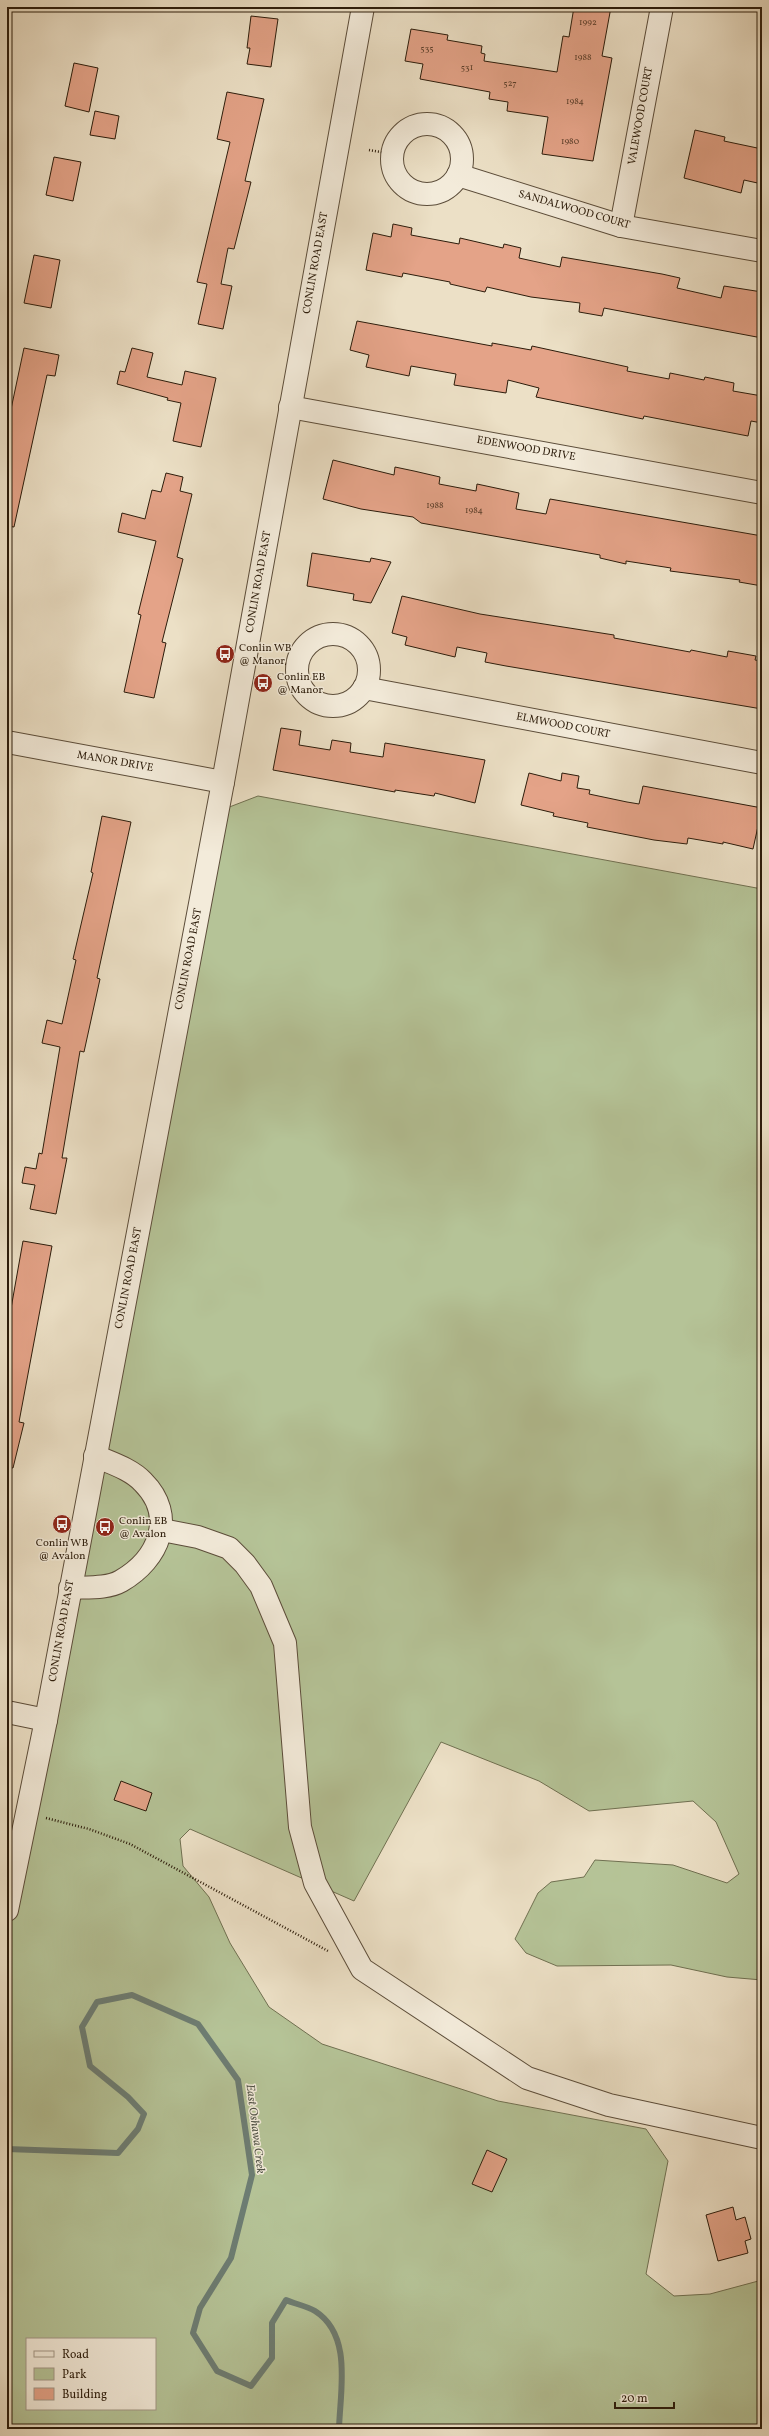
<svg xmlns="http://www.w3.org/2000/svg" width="769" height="2436" font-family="Vollkorn,serif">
<rect width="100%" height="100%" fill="#ece0c6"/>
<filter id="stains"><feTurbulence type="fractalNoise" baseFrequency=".005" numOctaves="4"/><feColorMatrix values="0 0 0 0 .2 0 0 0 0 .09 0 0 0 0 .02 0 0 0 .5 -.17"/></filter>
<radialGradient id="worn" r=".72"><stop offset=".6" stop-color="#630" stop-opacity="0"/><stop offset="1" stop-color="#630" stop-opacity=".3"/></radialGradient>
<path fill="#b5c397" stroke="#707051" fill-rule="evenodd" d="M258,796l504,93v1091l-35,-3 -56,-12 -114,1 -31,-13 -11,-14 23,-46 13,-11 33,-5 11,-17 78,5 54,18 12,-9 -23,-52 -23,-21 -104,10 -50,-30 -98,-39 -87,159 -164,-72 -10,10 3,27 26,31 21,46 39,64 53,37 176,57 148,28 22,32 -22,113 28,22 36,-2 52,-14v149h-755v-507l13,-81 199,-1030zM27,2339h128v70h-128z"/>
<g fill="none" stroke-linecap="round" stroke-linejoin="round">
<path stroke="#6d7d73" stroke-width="6" d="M7,2149l111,4 20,-24 6,-15 -16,-17 -38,-31 -8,-39 15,-25 35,-7 66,29 40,56 14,95 -21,83 -31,50 -7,25 24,38 34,15 21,-28v-35l14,-23c9,4 21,6 29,11 38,24 25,80 24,118"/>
</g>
<g fill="#e4a388" stroke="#2c1c0b">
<polygon points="574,7 611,7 602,56 612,58 593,161 542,154 548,117 507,111 508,102 489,99 490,92 420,79 423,64 405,61 411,29 448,35 447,40 482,46 481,53 485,54 484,61 557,72 563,36 569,37"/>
<polygon points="251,16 278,19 271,67 247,64 250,48 247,48"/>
<polygon points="74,63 98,68 89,112 65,106"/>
<polygon points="227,92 264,99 245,181 251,182 234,249 228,248 221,284 232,286 223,329 198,324 207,284 197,282 230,142 217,139"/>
<polygon points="95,111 119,116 115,139 90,135"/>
<polygon points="695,130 725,137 724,141 762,149 762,184 744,180 741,193 684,178"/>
<polygon points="54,157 81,162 73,201 46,195"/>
<polygon points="393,224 412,228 411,235 459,244 460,238 503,248 504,244 521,248 519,258 560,267 562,257 662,274 680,278 677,288 721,298 724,286 762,292 762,338 604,308 602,316 579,312 580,303 531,297 487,287 485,292 450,284 450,282 403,273 402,277 366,270 373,233 391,237"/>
<polygon points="34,255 60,260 51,308 24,303"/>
<polygon points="357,321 492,346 492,343 531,350 532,346 628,367 627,371 669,379 670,373 704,380 705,377 734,383 733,391 762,396 762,423 751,421 748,436 644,416 643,419 536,397 539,388 508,380 506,393 454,385 456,374 411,366 409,376 366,367 369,355 350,350"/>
<polygon points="24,348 59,355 55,376 47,375 14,527 7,526 7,428"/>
<polygon points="132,348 153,353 147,377 182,385 185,371 216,378 201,447 173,441 181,403 167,400 168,398 117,384 120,371 125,372"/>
<polygon points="333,460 394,475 395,467 414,471 440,477 439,484 476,491 477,484 519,493 516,509 546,514 550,499 762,536 762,586 739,582 740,580 670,571 671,568 626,561 626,564 600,558 600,555 421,523 413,517 361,509 323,499"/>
<polygon points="166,473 183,477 180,491 192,494 177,557 183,559 162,642 166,643 154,698 124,692 141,615 138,614 156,541 118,532 122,513 145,519 152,490 161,492"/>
<polygon points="312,553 370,562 371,558 391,562 371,603 353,600 354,594 307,586"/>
<polygon points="402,596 480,614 614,635 614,638 690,652 691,650 727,657 728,651 756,656 755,660 762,661 762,709 506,666 485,662 487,653 457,647 455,657 405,645 407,637 392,633"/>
<polygon points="281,728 301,731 299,745 330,750 332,740 351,743 350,752 383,757 385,743 485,760 475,803 435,793 434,796 395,790 395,792 273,770"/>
<polygon points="529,773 561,781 562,773 579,776 577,788 590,790 589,794 627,802 639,804 643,786 762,808 753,849 723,842 723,844 688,838 687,844 654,840 587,827 588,823 553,816 554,813 521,805"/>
<polygon points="102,816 131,822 97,978 100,979 84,1052 80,1051 62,1158 67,1158 56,1214 30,1209 35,1185 22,1183 25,1167 36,1169 39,1153 42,1154 60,1047 42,1043 47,1020 62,1024 76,960 73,959 93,873 91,872"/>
<polygon points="23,1241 52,1246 19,1422 24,1423 13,1468 7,1467 7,1331"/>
<polygon points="121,1781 152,1793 146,1811 114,1800"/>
<polygon points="487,2150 507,2159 492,2192 472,2184"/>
<polygon points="733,2207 736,2220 745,2217 751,2239 745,2241 748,2253 718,2261 706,2215"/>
</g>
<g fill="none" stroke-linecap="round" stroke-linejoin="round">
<defs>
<g id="minor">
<circle cx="427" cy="159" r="35"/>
<polyline points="458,175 621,226 762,251"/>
<polyline points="621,226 662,7"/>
<polyline points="290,407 762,493"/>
<circle cx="333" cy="670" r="36"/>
<polyline points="364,688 762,763"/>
<polyline points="7,742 223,782"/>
<polyline points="162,1530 198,1537 229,1548 245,1564 261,1586 285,1643 300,1827 315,1883 362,1969 527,2078 609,2105 762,2138"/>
<path d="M70,1588c16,-1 37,1 51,-7 38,-22 56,-65 22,-99 -12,-13 -32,-19 -48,-26"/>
<polyline points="7,1712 46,1720"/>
<polyline points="7,1910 46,1720 223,782 363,7"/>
</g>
</defs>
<use href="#minor" stroke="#5c4d3a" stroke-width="24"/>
<g stroke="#2c1c0b" stroke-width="2.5" stroke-dasharray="1 2" stroke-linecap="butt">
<polyline points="369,150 393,154"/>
<polyline points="265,659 284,663 297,670"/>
<polyline points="46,1818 89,1829 130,1844 328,1951"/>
</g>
<use href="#minor" stroke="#f3ebda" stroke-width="22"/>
</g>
<defs>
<symbol id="bus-disc" viewBox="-11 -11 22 22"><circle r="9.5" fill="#8f2418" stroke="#f3ebda"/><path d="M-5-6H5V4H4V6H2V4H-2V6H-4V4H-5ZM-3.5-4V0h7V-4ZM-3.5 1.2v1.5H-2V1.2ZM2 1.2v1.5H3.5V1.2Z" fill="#fff"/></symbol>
</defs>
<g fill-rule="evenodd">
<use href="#bus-disc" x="214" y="643" width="22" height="22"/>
<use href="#bus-disc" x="252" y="672" width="22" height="22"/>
<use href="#bus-disc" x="51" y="1513" width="22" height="22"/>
<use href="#bus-disc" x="94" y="1516" width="22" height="22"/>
</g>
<g text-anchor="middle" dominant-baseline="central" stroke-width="3" stroke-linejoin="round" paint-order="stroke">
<g font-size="9" fill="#5a3e2a">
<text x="588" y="22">1992</text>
<text x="427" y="48">535</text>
<text x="583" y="57">1988</text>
<text x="467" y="67">531</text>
<text x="510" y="83">527</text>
<text x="575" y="101">1984</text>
<text x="570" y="141">1980</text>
<text x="435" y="505">1988</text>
<text x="474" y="510">1984</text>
</g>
<g font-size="11" fill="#2c1c0b" stroke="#f3ebda">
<text transform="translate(641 116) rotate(-80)">VALEWOOD COURT</text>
<text transform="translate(574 210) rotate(16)">SANDALWOOD COURT</text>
<text transform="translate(316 263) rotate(-80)">CONLIN ROAD EAST</text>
<text transform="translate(526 449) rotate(10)">EDENWOOD DRIVE</text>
<text transform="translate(259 582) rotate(-80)">CONLIN ROAD EAST</text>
<text transform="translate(563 726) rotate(11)">ELMWOOD COURT</text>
<text transform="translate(115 762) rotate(10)">MANOR DRIVE</text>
<text transform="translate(189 959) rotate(-79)">CONLIN ROAD EAST</text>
<text transform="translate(129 1278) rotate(-79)">CONLIN ROAD EAST</text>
<text transform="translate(62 1631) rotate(-80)">CONLIN ROAD EAST</text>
</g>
<g font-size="11" fill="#2c1c0b" stroke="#f3ebda" text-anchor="start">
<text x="239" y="648">Conlin WB<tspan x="239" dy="13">@ Manor</tspan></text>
<text x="277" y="677">Conlin EB<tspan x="277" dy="13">@ Manor</tspan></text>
<text x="119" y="1521">Conlin EB<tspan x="119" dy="13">@ Avalon</tspan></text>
<text x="62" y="1543" text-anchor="middle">Conlin WB<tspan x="62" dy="13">@ Avalon</tspan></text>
</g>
<g font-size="12" font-style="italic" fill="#525448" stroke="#f3ebda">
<text transform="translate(255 2129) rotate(83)">East Oshawa Creek</text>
</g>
</g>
<rect width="769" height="2436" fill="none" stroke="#ece0c6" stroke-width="24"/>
<rect x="8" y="8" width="753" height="2420" fill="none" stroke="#2c1c0b" stroke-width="2"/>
<rect x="12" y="12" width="745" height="2412" fill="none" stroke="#2c1c0b"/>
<rect x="26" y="2338" width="130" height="72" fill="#f3ebda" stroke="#a39887"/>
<rect x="34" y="2351" width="20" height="6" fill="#f3ebda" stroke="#a39887"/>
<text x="62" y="2358" font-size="12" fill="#2c1c0b">Road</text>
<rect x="34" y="2368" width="20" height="12" fill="#b5c397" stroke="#a39887"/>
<text x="62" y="2378" font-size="12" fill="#2c1c0b">Park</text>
<rect x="34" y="2388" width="20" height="12" fill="#e4a388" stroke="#a39887"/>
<text x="62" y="2398" font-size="12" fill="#2c1c0b">Building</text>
<path d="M615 2402v6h59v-6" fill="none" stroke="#2c1c0b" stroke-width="2"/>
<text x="621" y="2402" font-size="12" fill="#2c1c0b" stroke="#f3ebda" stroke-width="3" paint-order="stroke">20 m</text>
<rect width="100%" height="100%" filter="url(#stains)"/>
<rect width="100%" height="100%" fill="url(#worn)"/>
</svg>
